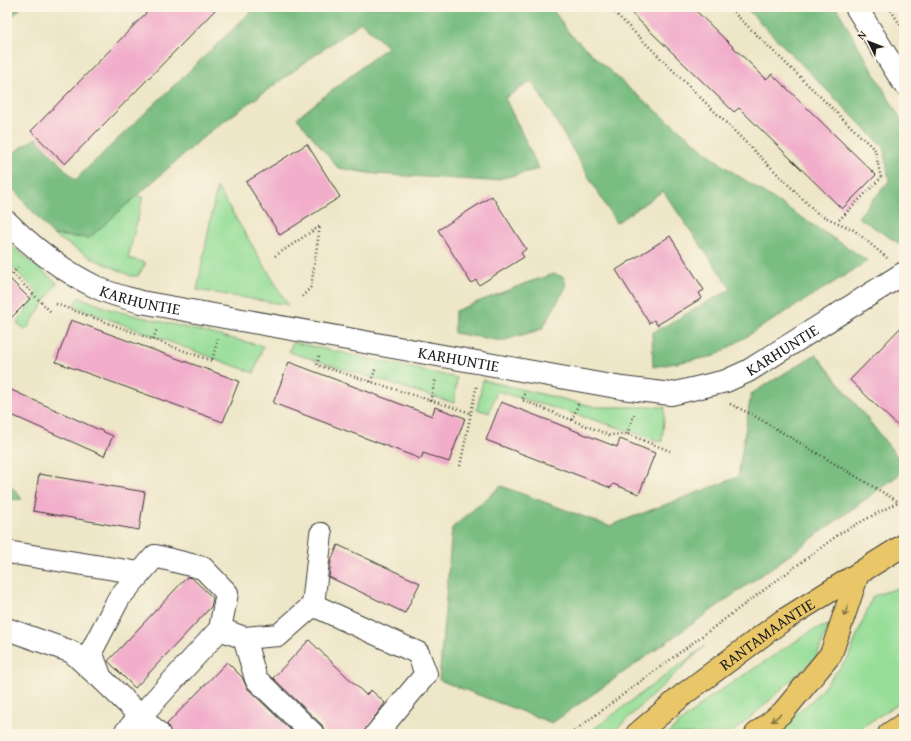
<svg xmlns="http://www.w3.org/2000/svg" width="911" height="741" font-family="'Gentium Book Plus',serif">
<rect width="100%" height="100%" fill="#fcf5e5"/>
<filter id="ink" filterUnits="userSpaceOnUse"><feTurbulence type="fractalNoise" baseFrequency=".025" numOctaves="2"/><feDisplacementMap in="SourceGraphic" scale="8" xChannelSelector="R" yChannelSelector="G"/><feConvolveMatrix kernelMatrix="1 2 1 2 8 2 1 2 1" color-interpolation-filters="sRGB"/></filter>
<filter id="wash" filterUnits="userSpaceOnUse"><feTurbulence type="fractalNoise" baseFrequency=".012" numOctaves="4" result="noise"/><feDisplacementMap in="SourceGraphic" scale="16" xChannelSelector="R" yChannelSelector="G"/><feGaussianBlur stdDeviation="0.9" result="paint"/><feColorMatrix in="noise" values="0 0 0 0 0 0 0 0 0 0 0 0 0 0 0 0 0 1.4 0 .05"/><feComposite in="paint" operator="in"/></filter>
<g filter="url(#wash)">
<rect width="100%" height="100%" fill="#ede6c7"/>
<g fill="#97de99" stroke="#5a7d5a">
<polygon points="217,187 288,305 197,290"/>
<polygon points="136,196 143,197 128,258 146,263 138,276 131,276 90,257 53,235 89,238"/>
<polygon points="7,242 57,283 26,330 17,323 38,293 7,262"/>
<polygon points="79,297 112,310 263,346 254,373 73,306"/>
<polygon points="293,342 457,378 454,403 289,352"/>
<path d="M483,380l113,27h69l-3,35c-54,-19 -110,-34 -165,-51l-8,22 -12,-4z"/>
<polygon points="904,586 904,700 851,734 770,734 813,700 848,658 873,596"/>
<polygon points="829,625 817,656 758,711 730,734 667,734 709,698 813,630"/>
<polygon points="705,646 611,734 587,734"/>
</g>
<g fill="#79bd81" stroke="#4a6c4e">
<polygon points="7,7 22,7 7,21"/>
<polygon points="256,7 551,7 569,33 631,90 725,167 868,261 715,356 653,367 652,333 731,289 663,191 616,223 532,81 505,98 539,169 491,181 375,174 338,168 297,118 387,47 361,22 208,133 89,238 53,235 7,182 7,157 36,138 75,180"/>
<polygon points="745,7 836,7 904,125 904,242 901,245 858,217 889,181 884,148"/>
<polygon points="554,274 564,277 566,287 542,329 502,341 454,333 455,311 526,283"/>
<polygon points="816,354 904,465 904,471 791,554 552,723 439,680 452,528 501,486 609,526 738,477 751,394"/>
<polygon points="7,481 22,499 7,500"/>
</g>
<g id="blocks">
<g fill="#f1adca">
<polygon points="152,7 218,7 65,164 31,131"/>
<polygon points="625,7 692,7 766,79 772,74 876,175 842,209 739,108 734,112"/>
<polygon points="307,144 340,197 280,235 246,182"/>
<polygon points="492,196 526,249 521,253 524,257 479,285 476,280 471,283 438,230"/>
<polygon points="670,236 704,290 699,293 702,298 657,325 654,320 649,323 616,270"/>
<polygon points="7,276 30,299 7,322"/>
<polygon points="71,320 239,381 223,422 56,362"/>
<polygon points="904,324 904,432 850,380"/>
<polygon points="289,362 432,416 435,407 465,418 449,462 423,453 421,459 273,403"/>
<polygon points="7,388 113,436 104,456 7,413"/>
<polygon points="501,402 617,447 620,439 655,453 639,494 613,484 611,488 486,440"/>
<polygon points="39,474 145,492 139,530 33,511"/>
<polygon points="338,545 420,583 405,613 329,577 331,561"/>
<polygon points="187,577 192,578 213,598 211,607 135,688 108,661"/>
<polygon points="309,640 366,695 371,690 385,703 362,734 325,734 322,725 273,678"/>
<polygon points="227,662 242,677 247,688 295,734 171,734 167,724"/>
</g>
</g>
</g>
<g filter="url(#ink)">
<use href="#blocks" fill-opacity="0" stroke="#3b3a36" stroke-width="1"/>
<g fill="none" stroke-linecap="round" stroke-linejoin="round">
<defs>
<g id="minor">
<polyline points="856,7 904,84"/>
<path id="s1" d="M7,222c27,27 59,51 93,67 13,6 28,9 41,13l481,86 49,6 55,-13 22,-10 156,-98"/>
<polyline points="7,552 140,573"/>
<polyline points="313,605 321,534"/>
<polyline points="7,629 72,652 97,675"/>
<polyline points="220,629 244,638 279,635 313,605 418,653 426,674 376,734"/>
<polyline points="244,638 256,679 313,734"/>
<polyline points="124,734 220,629 227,593 203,568 155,556 119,598 91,652 101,678 159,734"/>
</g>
<g id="major">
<path id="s2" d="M637,734l47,-40 98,-73 122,-76"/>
</g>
<g id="highway">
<polyline points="756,734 783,712 831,654 858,574"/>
<polyline points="889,734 904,724"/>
</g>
</defs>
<use href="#minor" stroke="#3b3a36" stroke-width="24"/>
<use href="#major" stroke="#3b3a36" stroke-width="24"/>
<use href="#highway" stroke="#3b3a36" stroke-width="24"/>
<g stroke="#3b3a36" stroke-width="2.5" stroke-dasharray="1 3" stroke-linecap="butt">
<polyline points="609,7 818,214 854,230 887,258"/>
<polyline points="728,7 875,150 881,178 837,222"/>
<polyline points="889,7 904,31"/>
<polyline points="7,193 12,200"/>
<polyline points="275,256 320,226 311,287 301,298"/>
<polyline points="7,268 52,313"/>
<polyline points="12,274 20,265"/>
<polyline points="56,304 212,361 218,338"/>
<polyline points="153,339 157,329"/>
<polyline points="319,356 317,365 471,413"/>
<polyline points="371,382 376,367"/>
<polyline points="525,394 522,400 609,435 627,434 670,451"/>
<polyline points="430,401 436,378"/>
<polyline points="730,404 753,415 899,502"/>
<polyline points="572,420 579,402"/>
<polyline points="627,434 635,412"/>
<polyline points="460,466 477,384"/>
<polyline points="570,734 842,532 904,499"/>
</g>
<use href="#minor" stroke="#fff" stroke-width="22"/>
<use href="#major" stroke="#e9c769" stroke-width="22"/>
<use href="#highway" stroke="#e9c769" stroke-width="22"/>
</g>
<defs><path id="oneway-shaft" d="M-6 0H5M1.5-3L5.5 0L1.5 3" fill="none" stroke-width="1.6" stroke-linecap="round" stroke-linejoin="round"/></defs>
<g stroke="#827242">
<use href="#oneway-shaft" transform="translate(846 611) rotate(109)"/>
<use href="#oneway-shaft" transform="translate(776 718) rotate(141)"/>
</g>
</g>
<g text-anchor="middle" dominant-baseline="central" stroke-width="3" stroke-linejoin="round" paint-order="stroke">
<g font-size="16" fill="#1c1c1c" stroke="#fcf5e5">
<text stroke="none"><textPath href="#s1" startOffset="157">KARHUNTIE</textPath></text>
<text stroke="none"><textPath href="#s1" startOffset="817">KARHUNTIE</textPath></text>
<text stroke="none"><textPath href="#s1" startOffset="481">KARHUNTIE</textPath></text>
<text stroke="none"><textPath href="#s2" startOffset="164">RANTAMAANTIE</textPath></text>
</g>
</g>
<rect width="911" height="741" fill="none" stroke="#fcf5e5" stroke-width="24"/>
<g transform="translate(869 42) rotate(313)" stroke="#fcf5e5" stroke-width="3" paint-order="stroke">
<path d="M0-3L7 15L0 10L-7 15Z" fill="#1c1c1c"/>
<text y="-6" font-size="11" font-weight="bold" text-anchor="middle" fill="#1c1c1c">N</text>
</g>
</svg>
